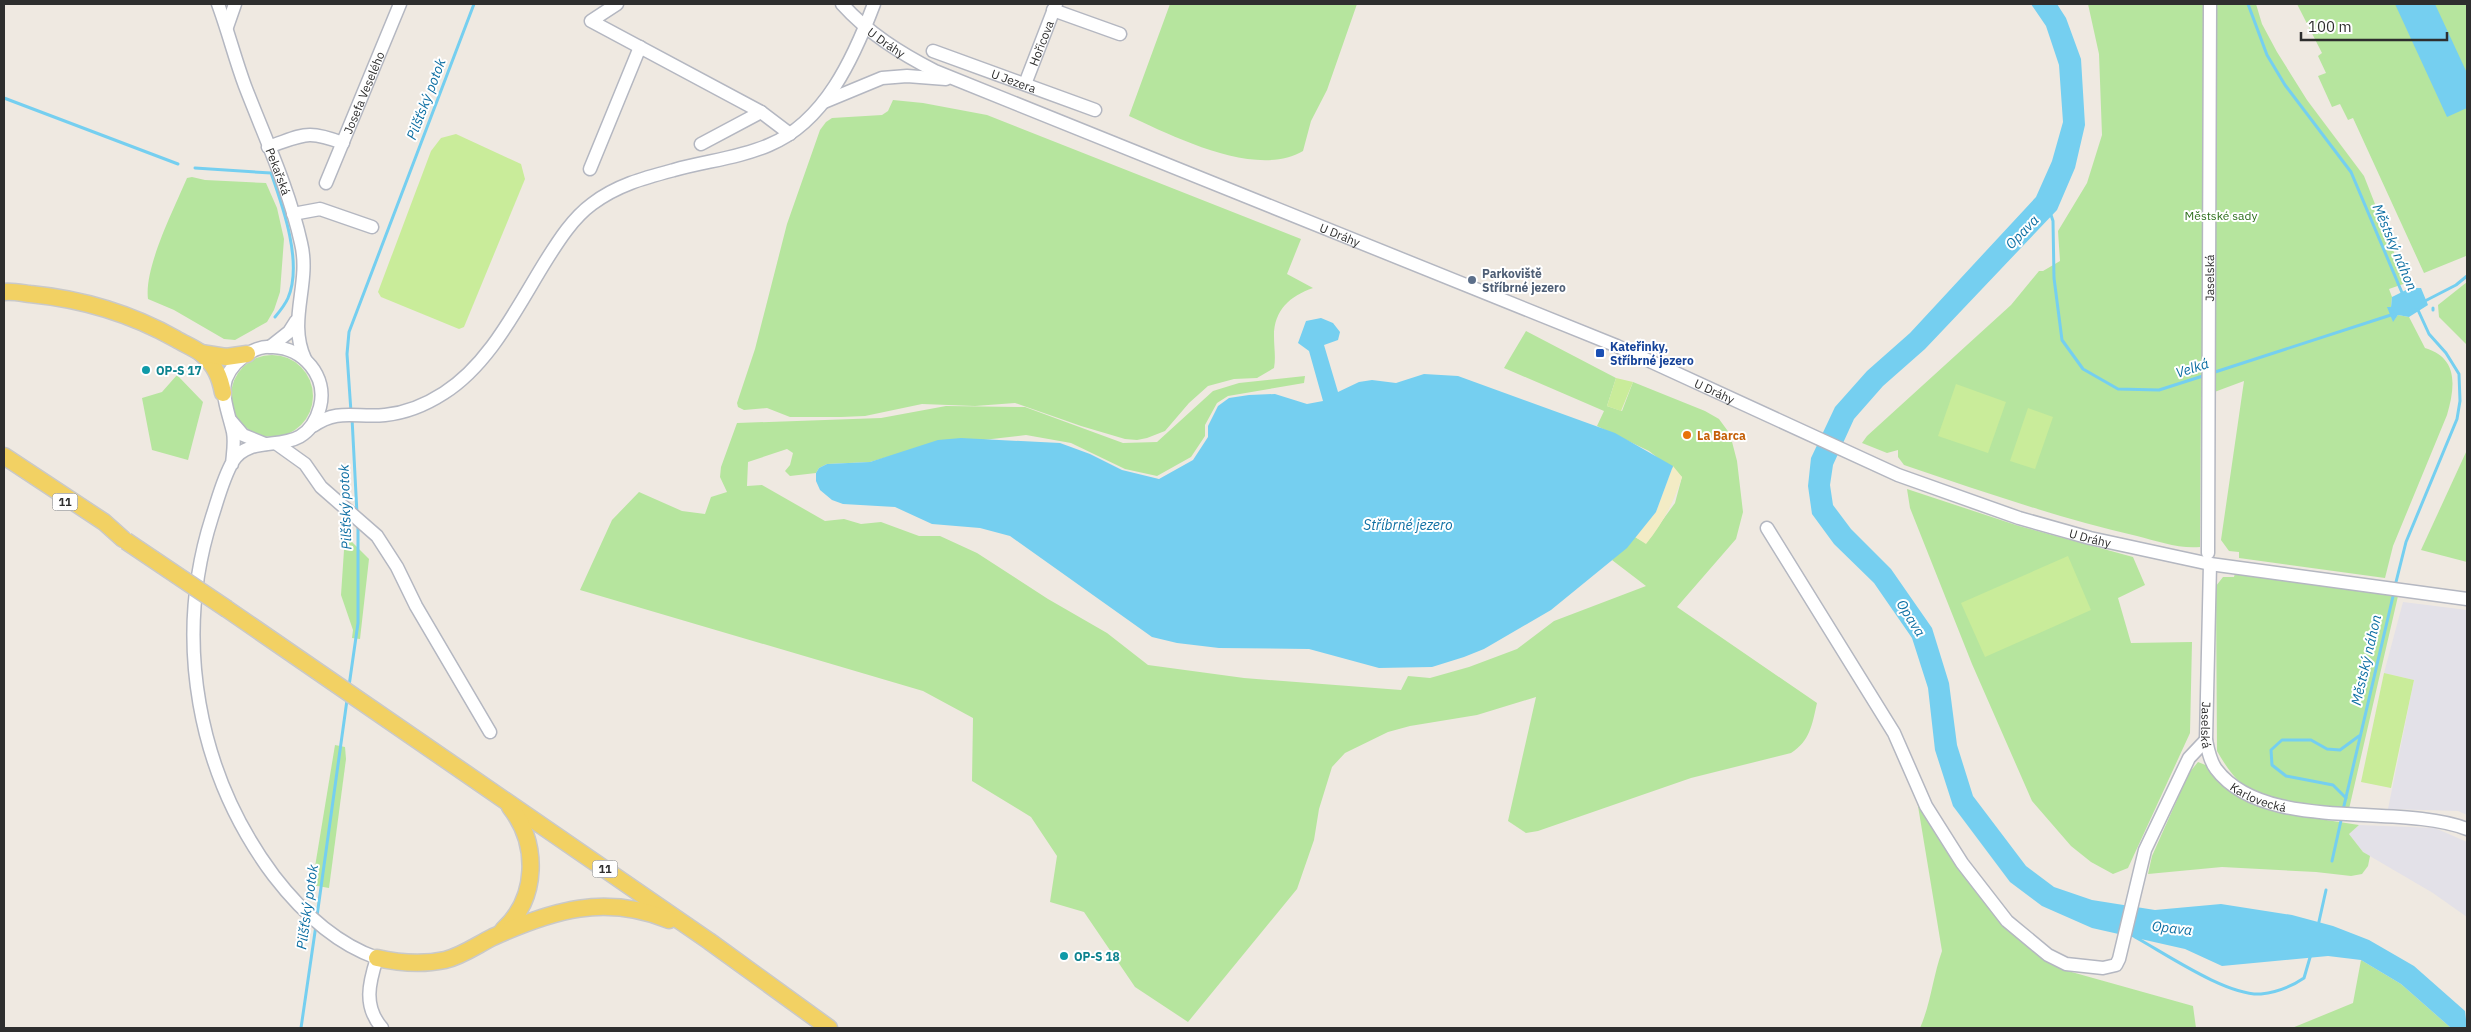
<svg xmlns="http://www.w3.org/2000/svg" width="2471" height="1032" font-family="'IBM Plex Sans',sans-serif">
<rect width="100%" height="100%" fill="#efe9e1"/>
<g fill="#e3e1e8">
<polygon points="2403,602 2467,610 2467,815 2458,811 2388,809 2414,680 2384,673"/>
<polygon points="2359,825 2435,828 2467,842 2467,917 2433,893 2363,852 2349,834"/>
</g>
<g fill="#b6e59e">
<path d="M1170,4h187l-30,86 -16,31 -8,30c-47,28 -130,-15 -174,-35z"/>
<path d="M2088,4h168l6,20 15,28 30,48 57,76 42,107 -17,6 3,8 -1,10h-3l5,14 5,-6 11,2 16,31c34,10 30,39 22,67l-54,131 -8,32 -146,-20v-6l-10,-1 -8,-11 23,-159 -43,16 -1,150c-21,2 -43,-6 -63,-11 -79,-18 -156,-45 -233,-71l-6,-8v-7l-11,3 -25,-10 5,-7 144,-131 28,-34h4l17,-10 -2,-30 29,-48 15,-48 -3,-81z"/>
<polygon points="2297,4 2467,4 2466,256 2424,273 2353,118 2348,120 2340,104 2332,107 2318,76 2326,73 2318,56 2322,53"/>
<path d="M893,100l30,3 64,12 314,124 -14,35 26,14c-23,8 -39,22 -39,48 0,12 2,21 0,32l-17,10 -23,1 -26,7 -19,17 -24,28 -18,7 -10,2 -12,-1 -44,-13 -66,-23 -40,3 -53,-2 -57,12 -24,1h-51l-23,-9 -23,2 -6,-3 -1,-4 18,-54 32,-125 33,-94 6,-8 6,-4 50,-3 6,-4z"/>
<path d="M192,177l13,3 61,3 11,25 7,31 -4,53 -6,18 -7,12 -32,18 -11,-1 -50,-29 -26,-11c-4,-32 26,-90 39,-121z"/>
<polygon points="2467,282 2467,345 2439,317 2438,305"/>
<path d="M1526,331l90,47 -9,28 15,5 11,-29 72,29 14,8 11,15 7,27 6,51 -7,27 -59,68 140,96c-5,22 -7,38 -26,50l-100,25 -153,53 -12,2 -18,-12 28,-124 -59,18 -67,11 -22,6 -43,21 -13,14 -13,42 -5,31 -17,49 -109,133 -53,-35 -51,-75 -34,-10 7,-46 -26,-39 -59,-36 1,-63 -50,-27 -343,-101 32,-70 27,-28 43,19 23,3 6,-17 16,-5 -7,-15 1,-10 16,-44 144,-5 65,-12 79,1 98,36 34,-1 56,-51 26,-8 66,-7 -1,7 -76,13 -11,7 -12,22v11l-14,21 -34,19 -32,-7 -54,-26 -45,-8 -104,12 -52,15 -43,2 -8,4 -3,5 -26,3 -5,-5 5,-6 3,-12 -6,-4 -39,13 -1,24 15,-1 63,36 19,-2 17,5 20,-2 38,14h21l37,17 71,46 59,34 41,32 96,13 157,12 7,-14 22,2 39,-11 48,-18 37,-28 92,-35 -34,-26 23,-23 11,6 29,-40 7,-26 -33,-26 -52,-25 7,-15 -100,-43z"/>
<circle cx="272" cy="396" r="41"/>
<polygon points="177,375 203,402 188,460 152,450 142,398 162,392"/>
<polygon points="2467,450 2467,562 2421,550"/>
<polygon points="1907,489 2019,526 2133,557 2145,585 2118,598 2131,643 2192,642 2190,733 2128,868 2113,874 2091,862 2071,846 2032,801 1972,664 1910,508"/>
<polygon points="345,535 369,559 360,639 352,638 353,630 341,595"/>
<path d="M2235,573l163,23 -49,213c-28,-4 -83,-7 -106,-24 -11,-9 -19,-22 -26,-34l-1,-165 7,-9h11z"/>
<polygon points="335,745 345,747 346,759 329,888 312,885"/>
<polygon points="2198,762 2208,766 2262,806 2287,814 2359,825 2349,834 2363,852 2370,856 2368,866 2362,874 2351,876 2316,872 2222,867 2148,874 2152,856 2189,773"/>
<path d="M1917,800l126,157 25,14 125,35 3,22h-276c11,-25 13,-52 22,-77z"/>
<polygon points="2361,960 2401,984 2451,1028 2292,1028 2353,1003"/>
</g>
<path fill="#f3ecc5" d="M1673,466l9,11c-8,25 -19,46 -36,67l-11,-7 21,-25z"/>
<g fill="#c9ec9a">
<polygon points="456,134 521,164 525,179 464,327 459,329 381,297 378,292 431,151 441,138"/>
<polygon points="1616,378 1633,382 1621,411 1607,406"/>
<polygon points="1956,384 2006,402 1988,453 1938,436"/>
<polygon points="2028,408 2053,417 2035,469 2010,461"/>
<polygon points="2068,556 2091,610 1985,657 1961,603"/>
<polygon points="2384,673 2414,680 2391,788 2361,782"/>
</g>
<g fill="#75cff0">
<polygon points="2031,4 2057,4 2066,18 2081,59 2085,125 2075,168 2057,210 1925,349 1883,386 1854,419 1833,465 1830,485 1833,505 1851,529 1891,569 1932,628 1949,683 1957,745 1973,796 2026,866 2054,887 2092,900 2155,910 2221,904 2292,915 2333,926 2369,940 2414,966 2465,1011 2467,1028 2451,1028 2401,984 2361,960 2328,956 2222,966 2185,949 2092,928 2042,906 2010,882 1953,806 1935,750 1928,688 1912,638 1874,583 1834,544 1812,514 1808,486 1811,458 1835,407 1867,371 1910,333 2036,197 2052,161 2063,122 2059,65 2046,26"/>
<polygon points="2395,4 2435,4 2467,73 2467,108 2447,117"/>
<polygon points="2410,288 2421,288 2428,305 2409,317 2398,315 2393,322 2387,307 2391,307 2392,297"/>
<polygon points="1321,318 1333,323 1340,332 1338,340 1324,345 1338,392 1359,382 1372,380 1396,383 1424,374 1458,376 1615,433 1673,466 1656,512 1627,548 1551,610 1484,649 1464,657 1432,667 1379,668 1309,649 1219,648 1177,643 1152,637 1010,536 980,528 932,524 895,507 843,504 832,500 820,490 816,481 816,473 819,468 827,464 870,462 938,440 961,438 1060,443 1090,454 1122,470 1159,479 1193,460 1208,437 1208,426 1218,406 1229,398 1249,395 1275,394 1307,404 1323,401 1309,351 1298,343 1306,321"/>
</g>
<g fill="none" stroke-linecap="round" stroke-linejoin="round">
<g stroke="#75cff0" stroke-width="3">
<polyline points="2248,4 2267,55 2285,85 2351,172 2403,295"/>
<polyline points="4,98 178,164"/>
<path d="M195,168l76,5c12,34 32,90 17,125 -3,7 -8,13 -13,19"/>
<polyline points="2050,212 2053,221 2054,278 2062,340 2083,369 2118,389 2159,390 2206,375"/>
<polyline points="2423,302 2456,285 2467,276"/>
<polyline points="2433,308 2433,310"/>
<polyline points="2212,373 2394,314"/>
<polyline points="351,412 347,354 349,332 474,4"/>
<polyline points="352,418 357,514"/>
<polyline points="2395,586 2406,542 2457,419 2460,401 2459,374 2446,353 2429,334 2418,310 2414,310"/>
<polyline points="349,686 358,623 358,525"/>
<polyline points="2346,798 2333,785 2286,776 2272,765 2271,750 2282,740 2311,740 2327,749 2340,750 2359,736"/>
<polyline points="2343,810 2394,592"/>
<polyline points="2332,861 2342,816"/>
<polyline points="317,916 347,700"/>
<polyline points="2318,926 2326,890"/>
<path d="M2135,937c31,17 92,59 126,57 17,-2 30,-7 43,-16l7,-24"/>
<polyline points="301,1028 316,925"/>
</g>
<defs>
<g id="minor">
<path id="s1" d="M218,4c10,27 17,55 27,82 20,52 44,103 56,157 10,41 -14,77 4,116"/>
<polyline points="617,4 591,21 761,112 790,134"/>
<path id="s2" d="M842,4c26,29 58,49 93,67l682,275 281,129 121,43 71,20 120,26 257,35"/>
<polyline points="1053,10 1120,34"/>
<polyline points="227,27 235,4"/>
<path id="s3" d="M933,51l162,59"/>
<path id="s4" d="M1025,84l31,-80"/>
<polyline points="824,102 882,78 907,76 946,79"/>
<polyline points="701,144 761,112"/>
<path d="M268,147c36,-12 38,-18 75,-4"/>
<polyline points="590,169 640,47"/>
<path id="s5" d="M326,183l74,-179"/>
<polyline points="293,214 320,209 372,227"/>
<polyline points="270,347 289,332 296,321"/>
<polyline points="231,421 243,435 265,444"/>
<path d="M313,426c25,-18 43,-8 72,-11 20,-2 42,-11 59,-22 47,-30 74,-88 103,-134 12,-19 26,-41 45,-55 25,-19 52,-26 82,-34 32,-9 65,-12 95,-25 56,-23 85,-88 105,-141"/>
<polyline points="277,444 305,464 321,487 377,536 397,567 416,606 490,732"/>
<path d="M232,464c1,-11 3,-21 1,-32 -7,-30 -20,-51 10,-75 9,-7 20,-11 30,-10 30,1 55,29 47,60 -15,56 -66,21 -87,54 -10,17 -15,38 -21,56 -39,122 -15,256 62,359 27,35 60,67 103,82 -8,25 -14,48 5,70"/>
<polyline points="1767,528 1894,733 1926,806 1962,863 2007,921 2048,955 2066,964 2103,968 2116,965 2119,959 2145,850 2189,758 2206,740"/>
<path id="s6" d="M2208,553l2,-549"/>
<path id="s7" d="M2210,564l-4,176c2,10 4,21 10,29 49,65 182,33 251,60"/>
</g>
<g id="major">
<path d="M4,292c8,-1 18,1 26,2 52,5 100,19 146,45 8,5 19,9 26,15 13,11 18,23 21,39"/>
<polyline points="201,353 226,357 247,354"/>
<polyline points="4,456 104,522 123,539"/>
<polyline points="227,609 709,941 829,1028"/>
<path d="M503,930c35,-32 36,-86 7,-123"/>
<path d="M377,958c22,5 45,7 68,2 17,-4 32,-15 48,-23 60,-27 112,-43 176,-17"/>
</g>
</defs>
<use href="#minor" stroke="#b4b7c1" stroke-width="15"/>
<use href="#major" stroke="#c9c9c9" stroke-width="19"/>
<use href="#minor" stroke="#fff" stroke-width="12"/>
<use href="#major" stroke="#f2d163" stroke-width="16"/>
<defs>
<polyline id="major-bridge" points="126,541 227,609"/>
</defs>
<use href="#major-bridge" stroke="#c9c9c9" stroke-width="19" stroke-linecap="butt"/>
<use href="#major-bridge" stroke="#f2d163" stroke-width="16"/>
</g>
<circle fill="#5c6f8a" stroke="#fff" stroke-width="2" cx="1472" cy="280" r="5"/>
<rect fill="#1a4fb4" stroke="#fff" stroke-width="2" x="1595" y="348" width="10" height="10" rx="2.5"/>
<g fill="#0f9aa8" stroke="#fff" stroke-width="2">
<circle cx="146" cy="370" r="5"/>
<circle cx="1064" cy="956" r="5"/>
</g>
<circle fill="#e8710a" stroke="#fff" stroke-width="2" cx="1687" cy="435" r="5"/>
<g text-anchor="middle" dominant-baseline="central" stroke-width="4" stroke-linejoin="round" paint-order="stroke">
<g fill="#fff" stroke="#6d6d6d" stroke-width="1">
<rect x="52.5" y="493.5" width="25" height="17" rx="4"/>
<rect x="592.5" y="860.5" width="25" height="17" rx="4"/>
</g>
<g font-size="11" font-weight="bold" fill="#2e2e2e">
<text x="65" y="502">11</text>
<text x="605" y="869">11</text>
</g>
<g font-size="12" fill="#2e2e2e" stroke="#fff">
<text stroke="none"><textPath href="#s2" startOffset="59">U Dráhy</textPath></text>
<text stroke="none"><textPath href="#s4" startOffset="44">Hořicova</textPath></text>
<text stroke="none"><textPath href="#s3" startOffset="86">U Jezera</textPath></text>
<text stroke="none"><textPath href="#s5" startOffset="98">Josefa Veselého</textPath></text>
<text stroke="none"><textPath href="#s1" startOffset="178">Pekařská</textPath></text>
<text stroke="none"><textPath href="#s2" startOffset="552">U Dráhy</textPath></text>
<text stroke="none"><textPath href="#s6" startOffset="275">Jaselská</textPath></text>
<text stroke="none"><textPath href="#s2" startOffset="958">U Dráhy</textPath></text>
<text stroke="none"><textPath href="#s2" startOffset="1362">U Dráhy</textPath></text>
<text stroke="none"><textPath href="#s7" startOffset="161">Jaselská</textPath></text>
<text stroke="none"><textPath href="#s7" startOffset="259">Karlovecká</textPath></text>
</g>
<g font-size="12" fill="#2c6e1b" stroke="#fff">
<text x="2221" y="215">Městské sady</text>
</g>
<g font-size="12" font-weight="bold" fill="#4e5e75" stroke="#fff" text-anchor="start">
<text x="1482" y="273">Parkoviště<tspan x="1482" dy="14">Stříbrné jezero</tspan></text>
</g>
<g font-size="12" font-weight="bold" fill="#164399" stroke="#fff" text-anchor="start">
<text x="1610" y="346">Kateřinky,<tspan x="1610" dy="14">Stříbrné jezero</tspan></text>
</g>
<g font-size="12" font-weight="bold" fill="#0d838f" stroke="#fff" text-anchor="start">
<text x="156" y="370">OP-S 17</text>
<text x="1074" y="956">OP-S 18</text>
</g>
<g font-size="12" font-weight="bold" fill="#c56008" stroke="#fff" text-anchor="start">
<text x="1697" y="435">La Barca</text>
</g>
<g font-size="14" font-style="italic" fill="#0d6fa3" stroke="#fff">
<text transform="translate(426 99) rotate(-69)">Pilšťský potok</text>
<text transform="translate(2022 232) rotate(-46)">Opava</text>
<text transform="translate(2395 247) rotate(67)">Městský náhon</text>
<text transform="translate(2192 368) rotate(-18)">Velká</text>
<text transform="translate(345 507) rotate(-92)">Pilšťský potok</text>
<text x="1408" y="525">Stříbrné jezero</text>
<text transform="translate(1911 618) rotate(58)">Opava</text>
<text transform="translate(2366 660) rotate(-77)">Městský náhon</text>
<text transform="translate(307 907) rotate(-82)">Pilšťský potok</text>
<text transform="translate(2172 928) rotate(6)">Opava</text>
</g>
</g>
<rect width="2471" height="1032" fill="none" stroke="#2e2e2e" stroke-width="10"/>
<path d="M2301 32v8h146v-8" fill="none" stroke="#2e2e2e" stroke-width="2.5"/>
<text x="2308" y="32" font-size="15" fill="#2e2e2e" stroke="#ffffff" stroke-width="4" paint-order="stroke">100 m</text>
</svg>
